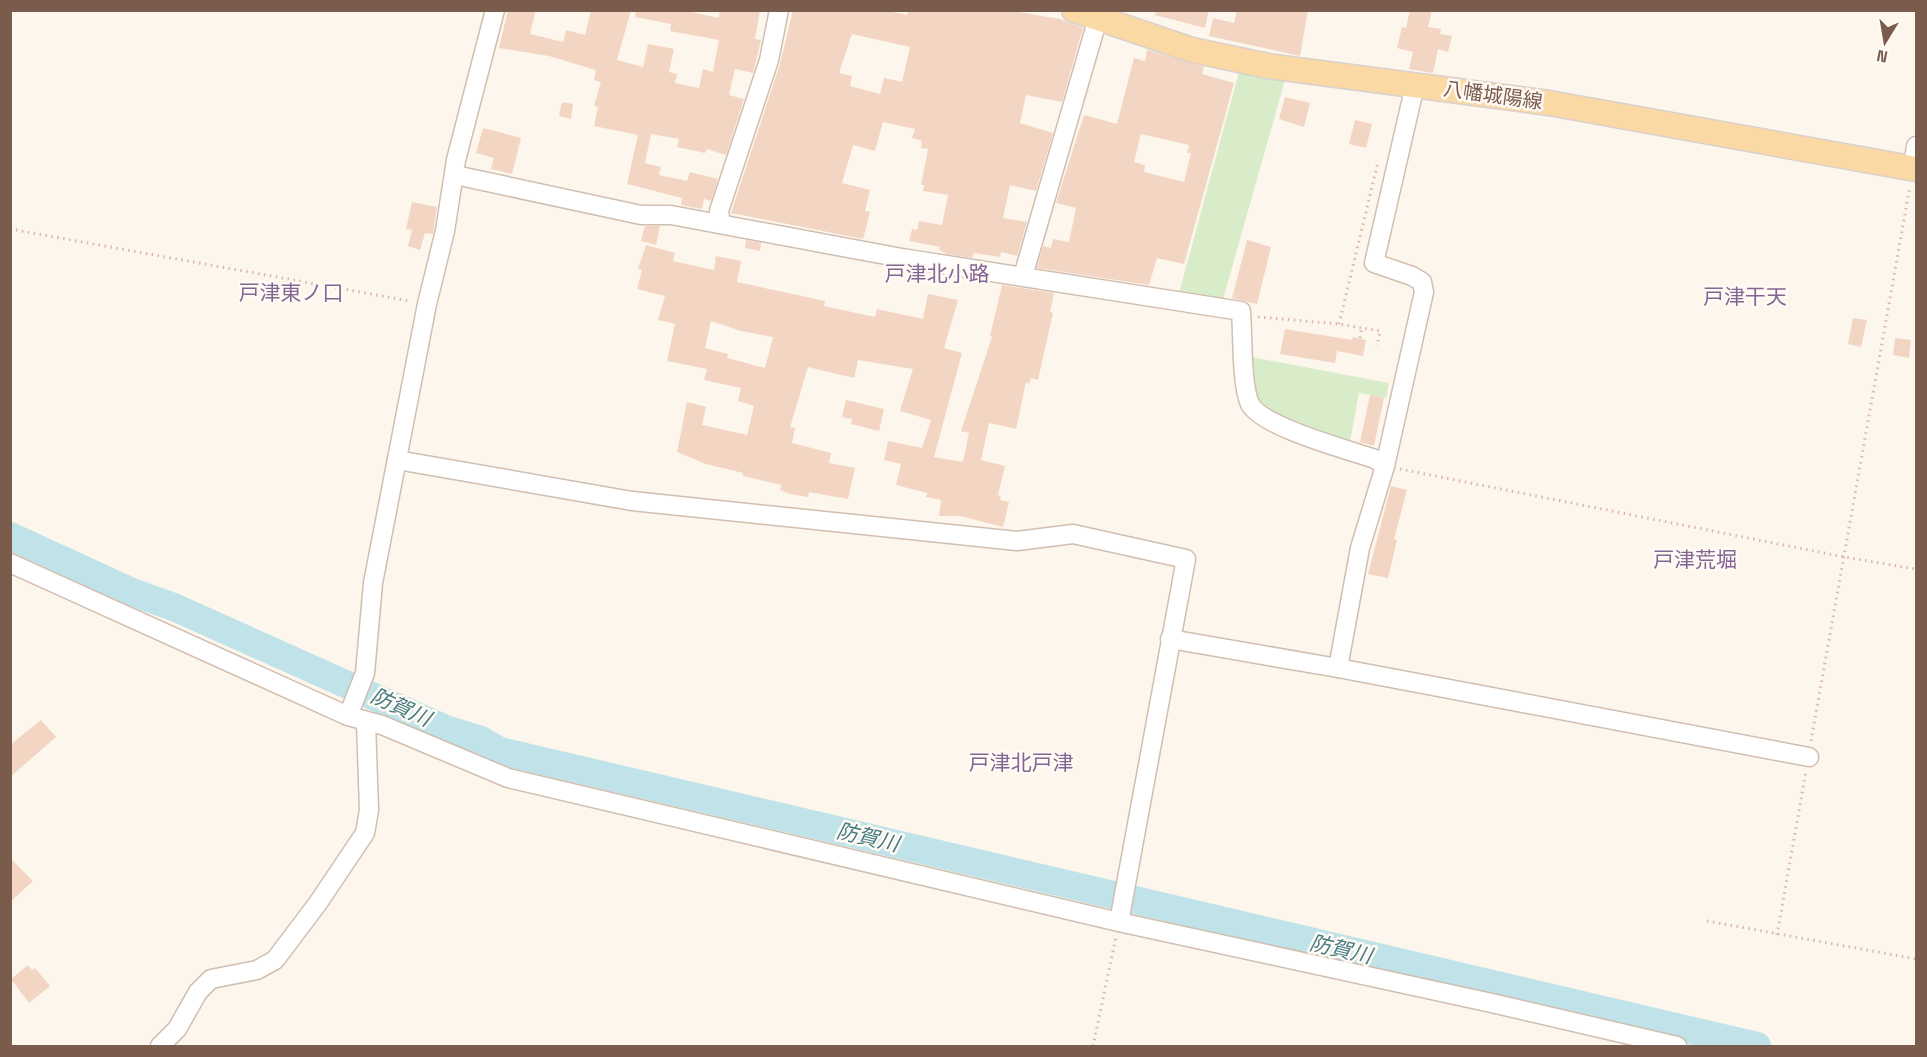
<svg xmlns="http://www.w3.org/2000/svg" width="1927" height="1057" font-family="'Space Grotesk','Noto Sans JP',sans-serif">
<rect width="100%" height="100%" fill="#fdf6ec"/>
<g fill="#d8ecc9">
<polygon points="1239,72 1285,80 1222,303 1178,297"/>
<polygon points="1251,357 1389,383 1386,398 1359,393 1350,442 1288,423 1254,400"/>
</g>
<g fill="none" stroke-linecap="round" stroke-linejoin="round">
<polyline stroke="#bfe3e8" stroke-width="28" points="10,536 132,592 176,608 448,730 481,740 500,751 1757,1046"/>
</g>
<g fill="#f3d5c3" fill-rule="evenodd">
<polygon points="508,10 536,10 530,34 563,42 566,30 585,35 591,10 631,10 617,60 643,67 648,44 674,49 669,72 677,74 675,83 699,88 703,69 713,72 719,40 670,31 671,24 635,17 636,10 682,10 719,18 720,10 760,10 755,39 761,40 753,73 735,69 729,95 744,99 726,155 707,149 705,153 677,147 679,139 651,134 645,163 661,167 659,175 687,181 690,172 718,179 711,201 704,199 702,209 681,205 682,198 627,184 638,135 594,126 598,107 594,106 601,82 594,80 596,70 549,56 499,48"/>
<path d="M793,10h90l24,5 1,-5h100l52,9 23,9 -21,74 -36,-7 -6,28 33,10 -17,58 -26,-6 -7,33 24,4 -10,34 -16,-4 -1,5 -26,-4 -2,5 -25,-4 -8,-4 1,-3 -31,-6 3,-12 5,1 2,-9 23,4 6,-30 -25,-4 1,-6h-3l7,-36 -7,-1 1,-7 -10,-3 3,-9 -32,-7 -8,29 -22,-6 -11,38 28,7 -5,21 5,1 -7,27 -132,-26 49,-149zM852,34l58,13 -8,35 -18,-4 -4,16 -30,-8 2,-10 -13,-3z"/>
<polygon points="1156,10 1209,10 1205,28 1155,15"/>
<polygon points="1237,10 1308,10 1300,56 1209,36 1213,18 1234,23"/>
<polygon points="1410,10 1432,10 1428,27 1441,29 1440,34 1452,36 1448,52 1438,49 1433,73 1409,69 1413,52 1397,48 1402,27 1406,28"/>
<path d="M1147,50l57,17 -2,7 32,9 -50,181 -27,-6 -8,27 -112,-17 6,-22 8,2 2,-9 16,3 7,-34 -20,-5 28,-88 33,9 17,-66 11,3zM1141,134l48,11 -2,8h4l-7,29 -40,-10 1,-7 -11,-3z"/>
<polygon points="1285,97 1310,103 1304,127 1279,119"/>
<polygon points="562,102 573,104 571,119 559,116"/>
<polygon points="1355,120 1372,124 1366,148 1349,144"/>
<polygon points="483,128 521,138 512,174 491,169 494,158 476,153"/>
<polygon points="412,202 437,207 433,234 425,233 420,250 408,246 412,230 406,229"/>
<polygon points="645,226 660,226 656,245 641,241"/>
<polygon points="746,240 761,243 760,251 745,248"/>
<polygon points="1247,240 1271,247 1257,304 1232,298"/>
<path d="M646,245l29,8 -2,8 41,9 2,-14 25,5 -4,21 88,19 -1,5 51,11 2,-8 46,10 5,-25 30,6 -14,48 18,5 -28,104 29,5 6,-29 -8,-2 31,-94 -2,-1 12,-51 52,8 -4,19 3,1 -15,67 -7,-2 -2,6 -3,-2 -10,47 -27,-6 -8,37 24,6 -7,29 3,1 -1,4 9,2 -6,25 -43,-11h-21l2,-16 -15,-3 1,-4 -31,-8 5,-21 -17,-4 4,-19 34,7 9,-28 -31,-9 13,-42 -55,-9 -4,18 -46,-11 -18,60 5,1 -3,15 39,10 -2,10 26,5 -7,31 -39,-7 -1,5 -18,-3 -10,-4 1,-5 -38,-9v-3l-37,-9 -29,-12 10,-50 19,5 -4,18 45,10 7,-29 -16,-5 3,-13 -37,-8 3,-11 -40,-8 8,-37 -17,-4 7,-24 -28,-7 5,-19 -4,-1zM711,321l30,10 32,6 -8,31 -38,-10 1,-4 -23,-6z"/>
<polygon points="1853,318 1867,320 1861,347 1848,344"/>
<polygon points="1285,329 1352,340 1353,337 1366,340 1363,356 1337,351 1335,363 1280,354"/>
<polygon points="1895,338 1911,340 1909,358 1893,355"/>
<polygon points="1370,395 1384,398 1374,446 1360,442"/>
<polygon points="846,400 884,409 879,431 851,424 852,419 842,417"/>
<polygon points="1391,486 1407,490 1394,539 1397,540 1388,578 1368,574"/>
<polygon points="41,720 56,737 10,777 10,745"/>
<polygon points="10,858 33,881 10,902"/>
<polygon points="28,965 32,970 35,968 50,986 29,1003 11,979"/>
</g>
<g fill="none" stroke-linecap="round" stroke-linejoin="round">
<defs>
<g id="minor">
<polyline points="1913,169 1916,146"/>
<path d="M455,175l186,40h30l231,43 339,53c2,24 0,73 9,93 12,23 99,46 125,55l10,7"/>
<polyline points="721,224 719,211 769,60 779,10"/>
<polyline points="1023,276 1098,18"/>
<polyline points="397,460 632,501 1017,541 1073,534 1186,559 1119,922"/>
<polyline points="10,563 348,716 382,725 508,778 1119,922 1496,1004 1677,1046"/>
<polyline points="1170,639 1338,668 1809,757"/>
<polyline points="1338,668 1360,548 1385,466 1424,292 1422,282 1412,276 1374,263 1415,85"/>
<polyline points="348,716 365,673 373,583 427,304 445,231 456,160 495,10"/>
<polyline points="160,1046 177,1029 198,992 211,979 257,970 275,960 318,903 365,833 369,810 366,722"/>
</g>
<polyline id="major" points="1074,10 1192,50 1268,66 1549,103 1916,169"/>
</defs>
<use href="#minor" stroke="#d1beb0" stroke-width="21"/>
<use href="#major" stroke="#dad1cd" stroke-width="27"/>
<g stroke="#d9b8a5" stroke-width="3" stroke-dasharray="1.5 4.5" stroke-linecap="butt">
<polyline points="10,229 410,301"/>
<polyline points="1258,317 1339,324 1380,331 1377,346"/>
<polyline points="1339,324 1378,162"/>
<polyline points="1360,338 1362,327"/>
<polyline points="1400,469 1844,557 1916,569"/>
<polyline points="1811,741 1910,186"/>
<polyline points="1707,921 1916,959"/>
<polyline points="1777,935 1806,771"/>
<polyline points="1093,1046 1116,937"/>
</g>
<use href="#minor" stroke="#fff" stroke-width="18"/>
<use href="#major" stroke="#fbd9a5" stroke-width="24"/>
</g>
<g text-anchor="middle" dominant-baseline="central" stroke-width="5" stroke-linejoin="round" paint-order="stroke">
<g font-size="20" fill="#7a5c4d" stroke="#fffaf3">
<text transform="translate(1493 95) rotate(8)">八幡城陽線</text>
</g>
<g font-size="21" fill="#846695" stroke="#fffaf3">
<text x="937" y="273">戸津北小路</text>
<text x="291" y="292">戸津東ノ口</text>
<text x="1745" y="296">戸津干天</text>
<text x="1695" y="559">戸津荒堀</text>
<text x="1021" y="762">戸津北戸津</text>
</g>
<g font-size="21" font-style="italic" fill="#437c86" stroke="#fffaf3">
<text transform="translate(401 707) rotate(24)">防賀川</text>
<text transform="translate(868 837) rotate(13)">防賀川</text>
<text transform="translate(1341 949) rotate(13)">防賀川</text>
</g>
</g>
<rect width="1927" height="1057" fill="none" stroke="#7a5c4d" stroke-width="24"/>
<g transform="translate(1885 42) rotate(191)" stroke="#fffaf3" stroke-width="4.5" paint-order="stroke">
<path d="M0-4.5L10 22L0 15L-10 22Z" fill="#7a5c4d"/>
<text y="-9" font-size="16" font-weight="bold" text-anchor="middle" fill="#7a5c4d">N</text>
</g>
</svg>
